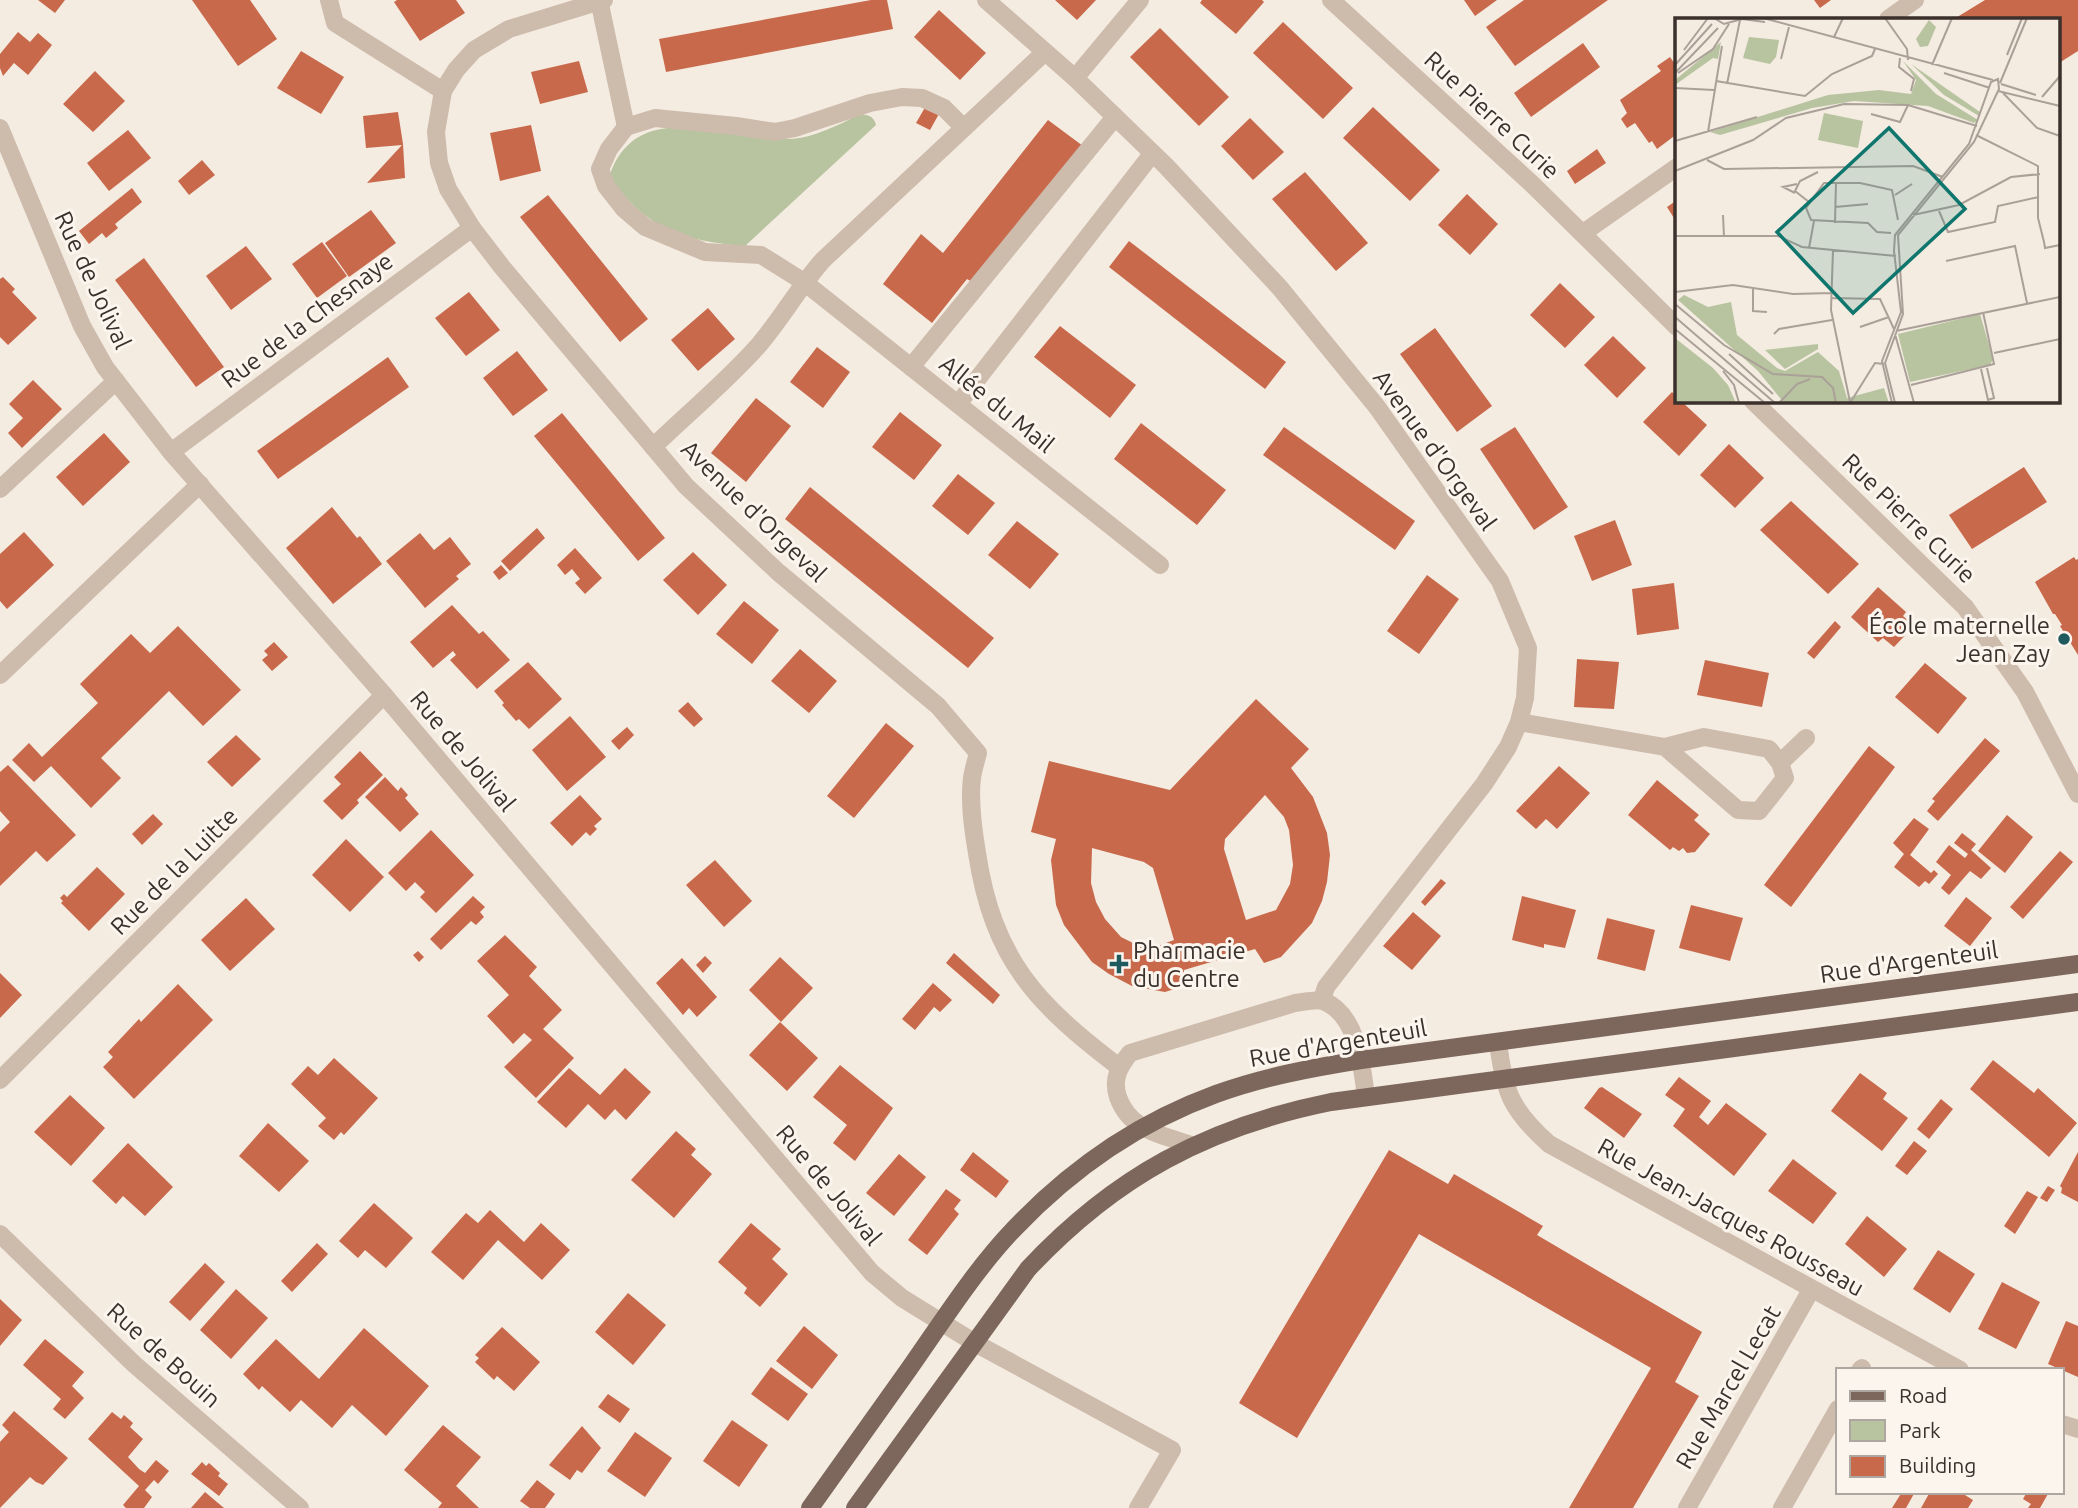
<svg xmlns="http://www.w3.org/2000/svg" width="2078" height="1508" font-family="Ubuntu,sans-serif">
<rect width="100%" height="100%" fill="#f4ebe1"/>
<path fill="#b8c4a0" d="M860,114c8,1 14,2 16,11l-131,121c-62,-5 -99,-17 -136,-69 27,-83 119,-37 180,-38 22,0 52,-15 71,-25z"/>
<g fill="#c8694b" fill-rule="evenodd">
<polygon points="38,0 65,0 55,13"/>
<polygon points="192,0 250,0 277,39 238,66"/>
<polygon points="397,0 456,0 465,13 420,41 394,2"/>
<polygon points="871,0 887,0 893,29 666,72 659,39"/>
<polygon points="1055,0 1096,0 1077,20"/>
<polygon points="1202,0 1262,0 1264,2 1236,34 1200,3"/>
<polygon points="1464,0 1497,0 1475,16"/>
<polygon points="1524,0 1608,0 1515,66 1486,27"/>
<polygon points="1814,0 1831,0 1820,8"/>
<polygon points="1985,0 2078,0 2078,51 2059,63 2059,19 1954,19"/>
<polygon points="939,10 986,53 960,80 914,37"/>
<polygon points="1283,22 1353,88 1323,119 1253,53"/>
<polygon points="1160,28 1229,97 1199,126 1130,57"/>
<polygon points="18,32 30,42 38,33 52,45 28,75 14,63 3,76 0,68 0,54"/>
<polygon points="1583,43 1600,67 1531,117 1514,93"/>
<polygon points="301,51 344,77 321,114 277,88"/>
<polygon points="1670,57 1677,67 1677,134 1657,149 1652,141 1649,143 1635,123 1627,128 1621,119 1627,113 1620,100 1661,71 1657,66"/>
<polygon points="579,61 588,92 540,104 531,72"/>
<polygon points="95,71 125,101 93,132 63,104"/>
<polygon points="927,104 940,112 930,130 916,123"/>
<polygon points="1373,107 1440,170 1410,201 1343,138"/>
<polygon points="398,112 403,144 405,178 367,183 402,145 366,148 363,116"/>
<polygon points="1250,118 1284,152 1253,180 1221,146"/>
<polygon points="1048,120 1083,146 974,283 967,279 932,323 883,284 921,234 943,253"/>
<polygon points="531,125 541,171 500,181 490,133"/>
<polygon points="128,130 151,158 109,191 87,163"/>
<polygon points="1597,149 1606,163 1575,184 1567,171"/>
<polygon points="202,160 215,175 189,195 178,181"/>
<polygon points="1305,172 1368,243 1336,271 1272,199"/>
<polygon points="132,188 142,202 115,224 118,228 106,238 102,233 89,244 79,231"/>
<polygon points="1467,194 1498,224 1470,255 1438,225"/>
<polygon points="548,195 648,319 620,342 520,217"/>
<polygon points="1677,200 1677,223 1667,207"/>
<polygon points="371,210 396,243 349,277 325,243"/>
<polygon points="1129,241 1286,362 1265,389 1109,267"/>
<polygon points="322,242 347,276 317,298 292,264"/>
<polygon points="246,246 272,279 231,310 206,276"/>
<polygon points="144,258 224,367 196,387 115,280"/>
<polygon points="3,277 15,289 12,292 37,318 8,345 0,337 0,279"/>
<polygon points="1560,283 1595,317 1565,348 1530,315"/>
<polygon points="469,292 500,330 466,356 435,318"/>
<polygon points="708,308 735,339 698,371 671,340"/>
<polygon points="1060,326 1136,385 1110,418 1034,357"/>
<polygon points="1435,328 1492,406 1457,432 1400,354"/>
<polygon points="1613,336 1646,368 1617,398 1584,365"/>
<polygon points="817,347 850,372 823,408 790,382"/>
<polygon points="517,351 548,390 513,416 483,378"/>
<polygon points="388,357 409,387 278,479 257,451"/>
<polygon points="33,380 62,409 22,448 8,433 23,418 9,404"/>
<polygon points="1672,392 1677,397 1677,401 1681,401 1707,425 1679,456 1643,422"/>
<polygon points="756,398 791,426 746,482 711,453"/>
<polygon points="900,412 942,445 914,480 872,447"/>
<polygon points="562,413 665,538 638,561 534,436"/>
<polygon points="1141,423 1226,490 1197,525 1114,459"/>
<polygon points="1284,427 1415,521 1395,550 1263,455"/>
<polygon points="1515,427 1568,507 1534,530 1480,449"/>
<polygon points="104,433 130,462 83,506 56,477"/>
<polygon points="1729,444 1764,478 1735,508 1700,475"/>
<polygon points="2024,467 2047,502 1972,549 1949,515"/>
<polygon points="958,474 995,503 968,535 932,506"/>
<polygon points="810,487 994,638 968,668 785,519"/>
<polygon points="1791,501 1859,564 1828,594 1760,530"/>
<polygon points="332,507 357,538 360,536 382,564 333,604 286,548"/>
<polygon points="1615,520 1632,565 1592,581 1574,536"/>
<polygon points="1017,521 1059,554 1030,589 988,555"/>
<polygon points="537,528 545,538 510,571 501,561"/>
<polygon points="24,532 54,565 7,609 0,601 0,554"/>
<polygon points="420,533 434,550 450,537 471,564 456,576 459,579 425,608 386,561"/>
<polygon points="575,548 602,578 585,594 575,583 580,579 572,569 565,575 557,565"/>
<polygon points="693,552 727,585 698,615 663,580"/>
<polygon points="2074,557 2076,560 2078,559 2078,655 2060,626 2062,625 2055,614 2053,614 2035,582"/>
<polygon points="501,565 508,573 499,580 493,572"/>
<polygon points="1427,575 1459,599 1419,654 1387,631"/>
<polygon points="1674,583 1679,629 1637,635 1632,589"/>
<polygon points="1878,587 1906,612 1903,616 1914,626 1894,647 1883,638 1878,642 1851,617"/>
<polygon points="744,601 779,630 752,664 716,634"/>
<polygon points="452,605 479,634 483,631 510,660 477,689 450,660 456,655 453,651 433,668 410,642"/>
<polygon points="1835,621 1841,627 1814,659 1807,653"/>
<polygon points="178,626 241,690 203,726 169,691 101,758 121,778 91,808 51,766 34,782 12,760 29,743 42,757 98,703 80,684 131,634 150,653"/>
<polygon points="274,642 288,657 272,671 262,660 268,655 264,651"/>
<polygon points="800,649 837,681 809,713 771,681"/>
<polygon points="1577,659 1619,662 1614,709 1574,707"/>
<polygon points="1705,660 1769,673 1762,707 1697,695"/>
<polygon points="528,662 562,699 529,729 519,719 516,721 502,705 504,703 494,691"/>
<polygon points="1925,663 1967,698 1938,734 1895,697"/>
<path d="M1256,699l53,50 -18,19 22,29 14,36 3,22 -3,27 -5,19 -10,22 -31,34 -17,6 -9,-14 -71,21v16l-19,6 -33,-6 -23,-12 -17,-12 -28,-37 -8,-20 -5,-45 5,-21 -25,-7 18,-71 121,29zM1265,795l19,22 5,13 4,35 -3,19 -14,26 -30,10 -22,-71 1,-10zM1092,848l52,14 9,6 21,72 -27,10 -26,-13 -16,-18 -9,-17 -5,-19z"/>
<polygon points="688,702 703,719 694,727 678,711"/>
<polygon points="570,716 606,757 567,791 532,750"/>
<polygon points="886,723 914,746 854,818 827,796"/>
<polygon points="627,727 634,735 619,750 611,741"/>
<polygon points="236,735 261,759 232,787 207,762"/>
<polygon points="1985,738 2000,751 1938,821 1927,811 1935,801 1932,799"/>
<polygon points="1869,746 1895,767 1791,907 1764,885"/>
<polygon points="360,751 383,775 357,800 359,803 342,820 323,801 341,784 334,777"/>
<polygon points="8,765 76,835 47,862 36,851 0,886 0,832 10,822 0,811 0,772"/>
<polygon points="1559,766 1590,793 1557,829 1546,819 1536,829 1516,811"/>
<polygon points="385,777 398,791 401,787 408,795 405,798 419,814 400,832 365,797"/>
<polygon points="1657,780 1699,815 1694,820 1710,834 1695,852 1687,853 1683,848 1679,851 1673,847 1670,850 1628,815"/>
<polygon points="580,795 602,819 594,826 597,829 590,836 586,832 572,846 550,823"/>
<polygon points="153,814 163,824 142,845 132,834"/>
<polygon points="2007,815 2033,837 2005,873 1978,851"/>
<polygon points="1914,818 1929,829 1910,855 1931,873 1934,870 1938,874 1929,884 1925,881 1919,887 1894,867 1904,854 1893,843"/>
<polygon points="431,830 474,875 436,913 420,897 425,892 415,882 406,891 388,873"/>
<polygon points="1962,833 1976,844 1971,850 1991,868 1981,879 1970,871 1949,895 1941,888 1951,875 1936,862 1949,845 1965,858 1968,854 1954,843"/>
<polygon points="346,839 384,877 350,912 312,875"/>
<polygon points="2060,851 2073,862 2023,919 2010,907"/>
<polygon points="715,860 752,901 724,927 686,885"/>
<polygon points="97,867 125,894 89,931 61,903 63,901 60,898 64,894 67,897"/>
<polygon points="1441,879 1446,883 1425,906 1421,902"/>
<polygon points="473,896 485,907 480,912 484,917 476,925 471,921 441,950 430,939"/>
<polygon points="1522,896 1576,910 1565,948 1544,944 1544,948 1512,940"/>
<polygon points="1966,897 1992,918 1970,946 1944,926"/>
<polygon points="246,898 275,929 230,971 201,940"/>
<polygon points="1691,905 1743,918 1730,961 1679,948"/>
<polygon points="1413,912 1441,936 1412,970 1383,946"/>
<polygon points="1607,918 1655,930 1645,971 1597,959"/>
<polygon points="505,935 537,967 529,976 562,1010 543,1029 574,1058 536,1098 504,1067 532,1040 524,1033 513,1044 487,1016 509,995 477,961"/>
<polygon points="418,951 424,957 419,962 413,955"/>
<polygon points="954,953 1000,995 993,1004 946,963"/>
<polygon points="705,956 712,963 703,973 696,965"/>
<polygon points="780,957 813,988 781,1022 749,990"/>
<polygon points="682,958 717,997 697,1017 689,1008 683,1015 656,983"/>
<polygon points="0,973 22,995 0,1018"/>
<polygon points="933,983 952,1000 940,1012 934,1007 915,1030 902,1019"/>
<polygon points="178,984 213,1020 134,1099 103,1067 113,1057 108,1052 139,1019 141,1022"/>
<polygon points="780,1022 818,1058 787,1091 749,1055"/>
<polygon points="334,1058 378,1098 344,1135 341,1132 334,1140 318,1126 326,1118 291,1084 308,1066 318,1075"/>
<polygon points="1993,1060 2034,1093 2038,1088 2077,1123 2049,1157 1970,1089"/>
<polygon points="840,1065 893,1108 855,1161 833,1143 847,1125 813,1097"/>
<polygon points="569,1068 600,1095 625,1068 651,1092 626,1120 615,1109 605,1120 588,1104 566,1128 537,1102"/>
<polygon points="1860,1073 1887,1093 1883,1099 1908,1118 1882,1151 1831,1111"/>
<polygon points="1679,1077 1711,1101 1699,1117 1708,1125 1726,1103 1767,1134 1734,1176 1673,1126 1685,1109 1665,1095"/>
<polygon points="1602,1087 1642,1114 1624,1138 1584,1108 1599,1088"/>
<polygon points="70,1095 105,1128 71,1166 34,1132"/>
<polygon points="1941,1099 1953,1109 1929,1139 1917,1129"/>
<polygon points="268,1123 309,1161 279,1192 239,1156"/>
<polygon points="676,1131 696,1149 691,1155 712,1174 674,1218 631,1180"/>
<polygon points="1914,1141 1927,1151 1907,1175 1895,1166"/>
<polygon points="128,1143 173,1187 145,1216 123,1196 116,1204 92,1181"/>
<polygon points="1389,1150 1448,1184 1454,1174 1543,1226 1537,1235 1702,1332 1675,1382 1699,1396 1633,1508 1569,1508 1651,1368 1419,1234 1297,1438 1239,1403"/>
<polygon points="973,1152 1009,1181 996,1198 960,1170"/>
<polygon points="2078,1152 2078,1202 2061,1193 2062,1188 2060,1186"/>
<polygon points="899,1154 926,1177 894,1216 866,1193"/>
<polygon points="1793,1159 1837,1193 1813,1224 1768,1191"/>
<polygon points="2048,1186 2055,1190 2047,1202 2040,1198"/>
<polygon points="946,1189 961,1200 954,1209 959,1214 927,1255 908,1240"/>
<polygon points="2027,1191 2038,1197 2015,1234 2004,1226"/>
<polygon points="374,1203 413,1238 386,1268 365,1250 358,1258 339,1241"/>
<polygon points="490,1210 524,1242 541,1223 570,1250 542,1280 498,1240 463,1280 431,1252 466,1213 478,1223"/>
<polygon points="1867,1216 1907,1249 1884,1277 1845,1244"/>
<polygon points="751,1223 781,1249 772,1259 788,1274 760,1307 744,1293 747,1288 718,1262"/>
<polygon points="317,1243 328,1254 292,1292 281,1281"/>
<polygon points="1938,1250 1975,1274 1950,1313 1913,1289"/>
<polygon points="205,1263 225,1282 190,1321 169,1302"/>
<polygon points="2002,1282 2040,1302 2016,1349 1978,1329"/>
<polygon points="236,1289 268,1318 231,1359 200,1330"/>
<polygon points="628,1293 666,1325 633,1365 595,1332"/>
<polygon points="0,1299 22,1320 0,1346"/>
<polygon points="2066,1321 2078,1326 2078,1377 2048,1364"/>
<polygon points="804,1326 838,1355 812,1389 776,1361"/>
<polygon points="502,1327 540,1362 514,1391 497,1376 494,1380 475,1362 479,1358 475,1355"/>
<polygon points="364,1328 429,1386 386,1436 352,1405 332,1428 301,1400 290,1412 262,1386 259,1390 243,1374 276,1339 319,1379"/>
<polygon points="45,1339 84,1372 72,1386 84,1398 65,1419 53,1409 61,1399 23,1365"/>
<polygon points="771,1367 808,1394 788,1421 751,1394"/>
<polygon points="608,1394 630,1409 620,1423 598,1407"/>
<polygon points="14,1411 68,1458 43,1485 36,1482 30,1477 0,1508 0,1442 9,1432 2,1425"/>
<polygon points="112,1412 121,1419 124,1415 133,1423 130,1427 143,1439 128,1457 139,1469 145,1473 156,1460 169,1471 158,1484 154,1480 145,1490 152,1497 144,1508 126,1508 123,1505 139,1486 88,1439"/>
<polygon points="732,1420 768,1445 739,1487 703,1461"/>
<polygon points="443,1425 481,1457 456,1486 479,1508 438,1508 442,1503 404,1470"/>
<polygon points="582,1426 601,1448 582,1473 577,1470 570,1480 549,1465"/>
<polygon points="635,1432 672,1458 645,1497 607,1471"/>
<polygon points="202,1462 206,1466 209,1463 220,1473 218,1476 228,1484 219,1496 191,1474"/>
<polygon points="537,1480 555,1494 545,1508 530,1508 520,1501"/>
<polygon points="205,1492 224,1508 191,1508"/>
<polygon points="1902,1492 1915,1492 1906,1508 1892,1508"/>
<polygon points="1930,1492 1960,1492 1973,1500 1968,1508 1921,1508"/>
<polygon points="2027,1492 2049,1492 2040,1508 2028,1508 2031,1504 2023,1499"/>
</g>
<g fill="none" stroke-linecap="round" stroke-linejoin="round">
<g stroke="#cdbbac" stroke-width="18">
<polyline points="329,0 335,23 443,91"/>
<polyline points="599,0 626,127"/>
<path d="M604,0l-95,29 -35,21 -18,20 -13,21 -7,41 3,31 9,26 24,39 30,39 184,219 92,86 160,134 40,47c-2,8 -5,17 -6,25 -3,24 1,51 5,75 16,106 59,151 142,214"/>
<polyline points="986,0 1075,78 1166,166 1280,288 1377,407 1500,581 1528,648 1525,698 1519,722 1508,747 1484,784 1326,987 1322,1000"/>
<polyline points="1331,0 1532,184 1677,327"/>
<polyline points="1888,19 1915,0"/>
<polyline points="1075,78 1140,0"/>
<polyline points="0,128 82,326 105,367 171,452 384,695 872,1273 902,1298 975,1343 1172,1450 1138,1508"/>
<polyline points="964,128 944,108 922,98 902,97 870,103 795,128 775,132 736,126 655,118 626,127 609,149 600,169 606,186 624,209 645,227 705,252 761,255 804,282 1160,565"/>
<polyline points="1583,233 1677,167"/>
<polyline points="911,367 1115,117"/>
<polyline points="1753,401 1965,607 2025,692 2078,794"/>
<polyline points="958,404 1152,154"/>
<path d="M653,447c34,-33 73,-65 105,-101 24,-28 41,-59 65,-86l222,-208"/>
<polyline points="171,452 472,228"/>
<polyline points="0,489 116,381"/>
<polyline points="0,675 200,484"/>
<polyline points="1519,722 1665,747 1738,810 1759,811 1785,778 1780,763 1769,749 1704,737 1665,747"/>
<polyline points="1780,763 1806,738"/>
<path d="M1498,1042c6,50 13,68 51,102l411,226"/>
<polyline points="0,1080 384,695"/>
<path d="M1191,1145c-30,-11 -61,-14 -73,-48 -6,-18 1,-30 12,-44l165,-50c8,-1 21,-4 28,-2 35,13 39,66 43,96"/>
<polyline points="0,1234 134,1364 300,1508"/>
<polyline points="1860,1370 1862,1368"/>
<polyline points="2062,1424 2078,1429"/>
<polyline points="1687,1508 1811,1290"/>
<polyline points="1782,1508 1838,1409"/>
</g>
<g stroke="#7d675c" stroke-width="18">
<path d="M810,1508c33,-46 66,-92 99,-139 33,-47 65,-98 105,-140 56,-59 125,-107 202,-135 47,-17 95,-26 145,-34l717,-96"/>
<path d="M855,1508l173,-239c87,-93 179,-142 303,-167l747,-100"/>
</g>
</g>
<g fill="#1f5a5e" stroke="#fbf5ee" stroke-width="2.5">
<circle cx="2064" cy="639" r="7"/>
<path d="M1115.5 953.5h7v7h7v7h-7v7h-7v-7h-7v-7h7z"/>
</g>
<g text-anchor="middle" dominant-baseline="central" stroke-width="6" stroke-linejoin="round" paint-order="stroke">
<g font-size="24" fill="#3b302b" stroke="#fbf5ee">
<text transform="translate(1492 115) rotate(43)">Rue Pierre Curie</text>
<text transform="translate(93 280) rotate(65)">Rue de Jolival</text>
<text transform="translate(307 320) rotate(-37)">Rue de la Chesnaye</text>
<text transform="translate(997 404) rotate(39)">Allée du Mail</text>
<text transform="translate(1435 450) rotate(54)">Avenue d'Orgeval</text>
<text transform="translate(754 511) rotate(44)">Avenue d'Orgeval</text>
<text transform="translate(1909 518) rotate(44)">Rue Pierre Curie</text>
<text transform="translate(463 751) rotate(50)">Rue de Jolival</text>
<text transform="translate(174 871) rotate(-45)">Rue de la Luitte</text>
<text transform="translate(1909 962) rotate(-8)">Rue d'Argenteuil</text>
<text transform="translate(1338 1043) rotate(-10)">Rue d'Argenteuil</text>
<text transform="translate(829 1185) rotate(50)">Rue de Jolival</text>
<text transform="translate(1731 1217) rotate(29)">Rue Jean-Jacques Rousseau</text>
<text transform="translate(164 1355) rotate(42)">Rue de Bouin</text>
<text transform="translate(1728 1387) rotate(-60)">Rue Marcel Lecat</text>
</g>
<g font-size="24" fill="#3b302b" stroke="#fbf5ee" text-anchor="end">
<text x="2050" y="625">École maternelle<tspan x="2050" dy="28">Jean Zay</tspan></text>
<text x="1133" y="950" text-anchor="start">Pharmacie<tspan x="1133" dy="28">du Centre</tspan></text>
</g>
</g>
<g transform="translate(1675 18)">
<rect width="385" height="385" fill="#f4ebe1"/>
<path d="M254,2l7,7 -8,19 -8,1 -4,-8zM74,19l30,3 -3,17 -6,7 -27,-6zM46,24l-3,17 -5,-1 -38,27v-5zM228,43l33,33 42,26 -4,3 -46,-17 -74,-5 -42,7 -92,27 -10,-3 118,-37 51,-5 32,4 5,-14zM236,46l69,48 -1,4 -35,-21zM149,95l39,8 -5,27 -40,-8zM9,277l24,12 23,-5 6,33 40,33 8,3 33,-19 21,19 8,27 37,-10 5,15h-105l-26,-32 -80,-71zM305,296l13,45 -3,6 -80,17 -12,-48zM0,320l38,30 15,17 8,18h-61zM143,326v5l-33,20 -20,-19z" fill="#b8c4a0"/>
<path fill="none" stroke="#aaa098" stroke-width="2" d="M39,0l10,6 18,-5 23,3M88,0l230,62M210,0l22,31 1,11M159,19l9,-19M9,32l24,-32M332,37l15,-37M225,40l-1,9 15,12 -3,12M106,41l8,-32M0,47l37,-41M257,47l20,-47M0,55l43,-45M3,55l35,-24 16,-25M269,55l46,15M41,63l89,15 27,-22 40,-18 3,-7M325,65l27,-65M52,66l13,-64M326,66l35,11M0,70l39,2M323,73l62,15M328,75l34,35 23,8M367,79l18,-21M196,96l29,8 8,-17M33,114l14,-86M301,117l62,31v52l6,24M0,123l82,-24M32,142l17,9 189,-3 30,11M0,153l78,-31 33,-22 58,-14 64,1 69,21M120,175l-12,-6 14,-3M220,177l17,-11 -8,5M134,184l-14,-11 5,-10 18,-9M160,189l33,-3M264,193l9,21 47,-10 3,-16 41,-9M48,197l1,22M238,197l46,-10 52,-28 29,-3M160,205l1,-41M216,215l-14,-1 -9,-9 -57,-3 -5,-12 18,-25h36l32,7 6,30M0,218h103l24,11 94,9M369,224l1,6 15,-3M134,230l5,-27M158,232l-2,60 19,92M271,243l69,-15 12,57M78,271v22l14,1M0,274l58,-7 60,9 38,-1M156,280l49,1 14,30M0,286l49,41 49,29 49,3 11,11 3,15M0,299l100,86M185,309l29,-10M0,311l90,74M221,313l164,-34M99,316l5,-5 53,-9M220,316l19,69M319,335l66,-14M54,336l44,40M306,351l7,31 6,-2 -7,-30M48,353l11,14 5,18M236,367l83,-21 -11,-52M104,385l18,-19 13,-5M175,385l25,-40 9,1M217,385l-10,-42 19,-49 -7,-61 1,-16 74,-91 22,-62 7,-3 1,10 -25,53 -76,93 5,79 -18,49 10,40"/>
<path fill="#0f766e" fill-opacity="0.15" stroke="#0f766e" stroke-width="3.5" d="M214,110l76,81 -112,104 -76,-81z"/>
<rect width="385" height="385" fill="none" stroke="#3b302b" stroke-width="3.5"/>
</g>
<rect x="1836" y="1368" width="228" height="126" fill="#fbf5ee" stroke="#aea6a0" stroke-width="2"/>
<rect x="1850" y="1391" width="35" height="10" fill="#7d675c" stroke="#aea6a0" stroke-width="2"/>
<text x="1899" y="1403" font-size="21" fill="#3b302b">Road</text>
<rect x="1850" y="1420" width="35" height="21" fill="#b8c4a0" stroke="#aea6a0" stroke-width="2"/>
<text x="1899" y="1438" font-size="21" fill="#3b302b">Park</text>
<rect x="1850" y="1456" width="35" height="21" fill="#c8694b" stroke="#aea6a0" stroke-width="2"/>
<text x="1899" y="1473" font-size="21" fill="#3b302b">Building</text>
</svg>
